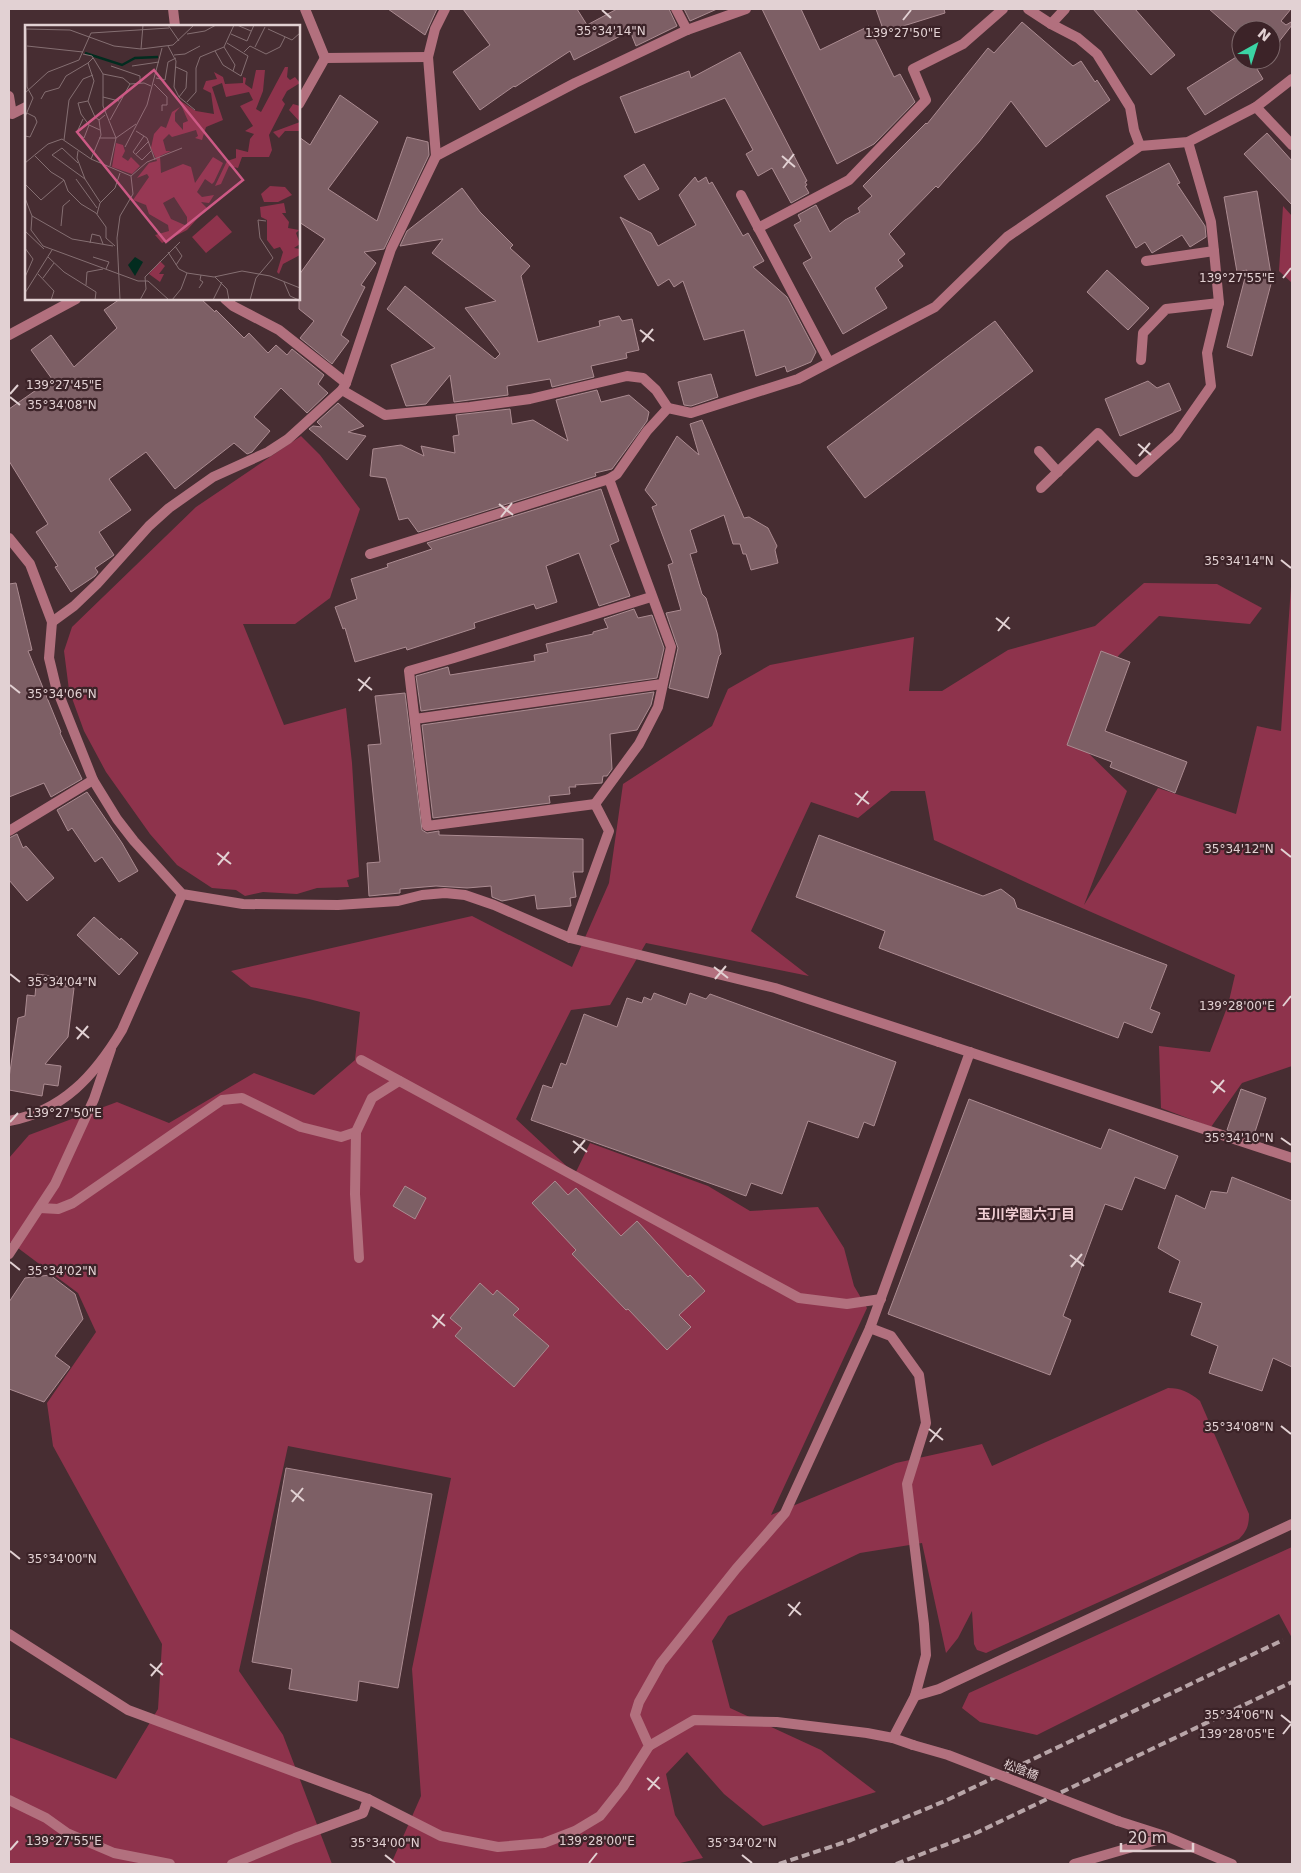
<svg xmlns="http://www.w3.org/2000/svg" width="1301" height="1873" font-family="'DejaVu Sans','Noto Sans JP',sans-serif">
<rect width="100%" height="100%" fill="#472d32"/>
<g fill="#8e334c">
<polygon points="1283,206 1292,216 1292,283 1279,271"/>
<polygon points="301,436 320,455 360,509 330,598 295,624 243,624 284,725 346,708 352,763 359,877 347,880 349,887 317,888 297,894 263,892 245,896 236,890 212,888 177,865 150,834 106,772 84,731 69,690 64,651 72,627 196,507"/>
<path d="M1292,572v494l-50,17 -31,44 -50,-19 -2,-62 51,6 18,-47 7,-30 -153,-67 -148,-68 -9,-49h-34l-33,27 -47,-16 -60,129 58,45 -163,-33 -36,62 -39,5 -55,109 59,55 15,-31 118,43 42,25 68,-4 26,41 10,38 13,22 -96,207 125,-52 86,-19 10,22 176,-78c13,0 21,4 32,13l49,113c0,11 -2,17 -10,25l-253,114 -9,-3 -3,-6 -2,-33 -14,27 -12,15 -24,-110 -62,10 -132,63 -16,25 18,67 91,42 55,42 -113,34 -39,-32 -37,-42 -21,22 9,41 28,43 -28,6h-284l30,-68 -9,-127 39,-191 -163,-32 -49,225 44,64 49,129h-323v-127l107,42 42,-70 4,-65 -109,-198 -6,-43 49,-71 -18,-39 -68,-51 -1,-3v-81l20,-23 88,-33 52,21 85,-50 60,22 41,-35 5,-48 -51,-13 -58,-12 -20,-16 241,-55 100,51 37,-84 14,-99 89,-58 16,-37 42,-24 144,-28 -5,54h33l66,-41 87,-24 49,-43 73,1 45,24 -12,16 -91,-8 -40,39 -27,40 -16,46 51,50 -43,114 74,-117 78,26 21,-88 24,5z"/>
<polygon points="1292,1547 1292,1638 1279,1614 1037,1735 980,1722 962,1708 969,1693"/>
</g>
<g fill="#7d5f65" stroke="#ab8b91">
<polygon points="388,9 437,9 425,35"/>
<polygon points="463,9 577,9 587,25 617,9 669,9 677,26 636,46 630,31 574,60 570,51 515,87 514,86 480,110 453,72 490,45"/>
<polygon points="684,9 717,9 690,21"/>
<polygon points="762,9 801,9 820,50 869,26 894,77 900,74 915,102 874,144 837,164"/>
<polygon points="876,9 944,9 945,13 884,32"/>
<polygon points="1093,9 1135,9 1175,55 1151,75"/>
<polygon points="1209,9 1291,9 1281,21 1286,25 1291,22 1292,25 1271,52 1271,30 1241,30 1241,37"/>
<polygon points="1022,22 1073,66 1081,61 1095,82 1097,80 1110,100 1046,147 1011,101 979,142 951,173 938,188 936,186 889,234 905,254 898,260 903,266 875,288 887,308 843,334 803,263 812,258 794,225 801,221 798,215 816,205 830,232 845,220 860,212 858,208 872,196 863,186 926,123 927,124 988,48 994,53"/>
<polygon points="740,52 807,181 805,182 807,185 805,186 809,193 791,203 772,168 758,176 746,154 753,150 725,98 635,133 620,97 689,71 691,78"/>
<polygon points="1241,54 1241,60 1264,60 1257,69 1263,79 1205,115 1187,88"/>
<polygon points="340,95 378,122 328,189 377,221 407,137 428,142 429,155 384,249 364,252 376,263 361,285 365,287 341,335 349,341 332,364 300,338 314,321 299,309 299,275 325,239 299,222 299,137 310,145"/>
<polygon points="1267,133 1292,161 1292,205 1244,154"/>
<polygon points="1169,163 1180,183 1177,184 1205,226 1206,237 1190,247 1182,235 1152,253 1145,242 1136,248 1106,196"/>
<polygon points="644,164 659,189 639,200 624,176"/>
<polygon points="695,177 698,182 706,177 709,184 712,182 743,236 748,233 764,261 753,267 787,297 816,352 811,362 787,372 785,366 756,376 744,330 704,340 683,281 674,287 669,279 658,286 620,217 651,233 658,246 696,225 679,195"/>
<polygon points="462,188 480,212 513,245 510,248 530,266 521,276 538,342 600,326 599,321 619,316 622,321 632,319 639,350 626,353 627,358 591,366 594,377 552,387 550,379 507,386 508,395 469,400 454,402 450,375 426,404 406,406 391,365 435,348 387,309 405,286 495,359 500,354 465,308 496,301 432,253 443,239 400,246 407,231"/>
<polygon points="1257,191 1272,280 1252,356 1227,347 1247,270 1237,272 1224,197"/>
<polygon points="1107,270 1149,308 1128,330 1087,292"/>
<polygon points="120,299 201,299 215,312 216,310 244,338 249,333 268,353 276,345 287,355 292,349 324,375 318,384 328,393 307,413 281,388 254,417 270,431 252,452 247,454 234,443 175,489 146,452 109,479 131,510 99,532 114,555 95,568 98,572 95,576 71,592 55,567 58,566 36,532 48,524 9,461 9,409 52,379 31,350 51,335 74,367 117,328 104,310"/>
<polygon points="995,321 1033,371 865,498 827,447"/>
<polygon points="711,374 718,397 691,406 684,405 678,382"/>
<polygon points="1148,381 1157,388 1169,383 1181,410 1120,436 1105,399"/>
<polygon points="597,390 601,402 629,395 649,412 647,421 612,469 595,473 596,476 418,532 408,518 399,520 386,478 370,476 373,449 401,445 424,456 421,446 455,453 453,436 459,435 456,415 510,409 512,424 533,420 568,441 556,400"/>
<polygon points="338,403 364,426 348,432 366,436 347,460 309,429 313,426 322,427 317,422"/>
<polygon points="702,420 744,518 749,517 768,528 777,546 775,550 778,563 751,570 746,554 743,554 740,544 733,544 724,515 690,530 697,552 690,554 702,594 706,598 717,633 721,654 719,656 708,698 669,688 678,648 666,613 681,610 668,565 673,563 652,507 657,505 645,490 677,436 699,455 690,424"/>
<polygon points="601,489 619,541 610,545 630,596 599,606 579,553 546,566 557,602 536,609 534,604 474,623 475,628 407,650 406,647 355,662 345,628 343,629 335,607 357,599 351,579 388,567 387,564 432,549 427,543"/>
<polygon points="16,583 32,650 28,651 61,732 60,733 82,779 51,797 44,783 9,797 9,584"/>
<polygon points="634,609 638,618 652,615 664,648 657,678 421,711 416,676 448,667 450,675 535,661 534,655 548,652 546,644 593,634 593,632 608,628 604,619"/>
<polygon points="1101,651 1130,662 1105,731 1187,762 1175,793 1110,767 1112,762 1067,745"/>
<polygon points="654,692 651,705 637,730 610,734 612,769 607,776 603,776 602,783 575,785 576,787 569,787 570,794 549,796 550,803 433,818 422,725"/>
<polygon points="405,693 422,830 427,833 439,831 439,835 583,839 583,872 573,872 576,897 570,898 571,906 537,909 535,895 502,901 492,897 491,886 467,888 436,886 400,889 400,893 369,896 367,863 380,862 368,745 381,744 375,696"/>
<polygon points="87,792 122,843 138,871 119,882 102,857 95,862 72,828 68,831 57,810"/>
<polygon points="17,834 23,848 26,846 54,878 27,901 9,880 9,838"/>
<polygon points="819,835 983,896 1001,889 1014,899 1017,908 1167,965 1150,1009 1160,1013 1152,1033 1124,1022 1118,1038 879,948 885,931 796,897"/>
<polygon points="94,917 120,940 121,938 138,953 119,975 77,935"/>
<polygon points="37,974 66,978 65,986 74,988 68,1037 45,1064 61,1066 58,1086 44,1084 42,1096 9,1090 9,1078 18,1018 25,1016 27,995 35,996"/>
<polygon points="654,993 686,1005 690,993 706,999 710,994 896,1062 874,1126 864,1122 858,1138 808,1121 782,1194 751,1183 746,1196 531,1120 543,1085 552,1088 561,1063 566,1065 584,1014 617,1027 627,998 642,1003 644,997 651,1000"/>
<polygon points="1241,1089 1266,1098 1253,1138 1227,1130"/>
<polygon points="969,1099 1101,1149 1109,1129 1178,1156 1165,1189 1135,1177 1122,1210 1105,1204 1063,1316 1071,1320 1050,1375 888,1314"/>
<polygon points="1232,1177 1292,1201 1292,1367 1273,1358 1262,1391 1209,1373 1218,1346 1191,1335 1202,1303 1169,1292 1180,1261 1158,1248 1176,1195 1205,1209 1211,1191 1227,1193"/>
<polygon points="555,1181 568,1195 576,1188 621,1236 637,1221 688,1277 690,1275 705,1291 679,1315 691,1327 667,1350 628,1309 626,1310 572,1254 576,1250 532,1203"/>
<polygon points="405,1186 426,1198 415,1219 393,1206"/>
<polygon points="50,1275 75,1294 83,1319 55,1356 70,1367 44,1402 9,1389 9,1302 25,1278"/>
<polygon points="480,1283 493,1295 497,1290 519,1309 513,1315 549,1346 514,1387 455,1336 462,1328 450,1318"/>
<polygon points="286,1468 432,1494 398,1688 359,1681 357,1701 289,1689 292,1669 252,1662"/>
</g>
<g fill="none" stroke-linecap="round" stroke-linejoin="round">
<g stroke="#b2707e" stroke-width="10">
<polyline points="758,228 849,180 926,100 913,69 963,44 1003,9"/>
<polyline points="1146,261 1214,251"/>
<polyline points="1141,360 1143,333 1166,309 1219,303"/>
<polyline points="939,1042 1292,1158"/>
<polyline points="361,1060 799,1298 847,1304 881,1299"/>
<polyline points="40,1208 58,1209 73,1203 222,1100 242,1098 301,1127 341,1137 356,1132"/>
<polyline points="9,1254 55,1184 94,1099 111,1049"/>
<polyline points="359,1258 355,1194 356,1132 372,1098 399,1081"/>
<polyline points="870,1328 891,1336 919,1375 926,1423 907,1484 924,1624 926,1655 915,1696 893,1738"/>
<polyline points="9,1634 128,1710 368,1799 441,1836 498,1847 544,1843 575,1831 600,1816 623,1787 649,1746 635,1715 639,1702 661,1663 736,1569 785,1513 870,1328 970,1052"/>
<polyline points="915,1696 939,1689 1292,1524"/>
<polyline points="649,1746 694,1720 777,1722 867,1733 893,1738 913,1745"/>
<polyline points="9,1800 46,1818 67,1833 114,1853 170,1864"/>
<polyline points="1118,1821 1168,1837 1232,1864"/>
<polyline points="232,1864 295,1838 363,1813 368,1799"/>
<polyline points="1074,1864 1167,1837"/>
</g>
<g stroke="#b2707e" stroke-width="10">
<polyline points="173,9 175,26"/>
<polyline points="305,9 325,58 428,57"/>
<polyline points="676,9 687,30"/>
<polyline points="1028,9 1051,24 1078,38 1097,54 1130,107 1134,130 1140,146"/>
<polyline points="1051,24 1065,9"/>
<polyline points="9,96 12,114 26,107"/>
<polyline points="299,104 325,58"/>
<polyline points="1256,107 1292,145"/>
<polyline points="436,156 575,83 687,30 746,9"/>
<polyline points="741,195 829,362"/>
<polyline points="225,299 233,306 279,330 346,383"/>
<polyline points="9,335 76,299"/>
<polyline points="342,390 385,415 470,407 530,399 627,376 643,378 656,390 668,408"/>
<polyline points="1039,451 1058,472"/>
<polyline points="1041,488 1098,433 1136,472 1176,436 1211,386 1207,353 1219,303 1214,251 1211,222 1188,142"/>
<polyline points="9,538 30,564 52,622 49,658 56,687 93,780 117,819 134,841 182,894 243,904 338,905 398,901 422,895 445,893 465,895 494,905 570,938 775,988 939,1042"/>
<polyline points="370,554 609,479 617,474 647,431 668,408 691,413 798,379 935,307 1007,237 1140,146 1188,142 1256,107 1292,79"/>
<polyline points="52,622 74,606 97,584 149,526 169,508 213,477 268,452 288,439 342,390 346,383 391,249 436,156 428,57 435,29 445,9"/>
<polyline points="415,719 662,684"/>
<polyline points="595,804 427,826 409,671 454,658 651,597"/>
<polyline points="9,831 93,780"/>
<polyline points="570,938 609,831 595,804 639,744 658,707 671,647 609,479"/>
<path d="M9,1121c54,-10 86,-46 113,-91l60,-136"/>
</g>
<g stroke="#b8a5a8" stroke-width="4" stroke-dasharray="8 4" stroke-linecap="butt">
<polyline points="779,1864 851,1840 945,1801 1283,1640"/>
<polyline points="896,1864 976,1833 1292,1682"/>
</g>
<polyline stroke="#b2707e" stroke-width="10" points="913,1745 948,1755 1118,1821"/>
</g>
<path fill="none" stroke="#e2d1d3" stroke-width="2" d="M602,10l9,8M903,20l8,-10M782,156l13,11M783,168l11,-14M1283,278l8,-10M640,330l14,11M642,342l11,-13M10,394l8,-9M10,397l10,8M1138,444l13,11M1139,456l11,-13M499,504l14,11M501,517l11,-14M1281,560l10,8M996,618l14,11M998,631l11,-14M358,679l14,11M10,685l10,8M359,691l11,-14M855,793l14,11M857,805l11,-14M1281,849l10,8M217,853l14,11M218,865l11,-13M714,967l14,11M10,974l10,8M715,979l11,-13M1283,1006l8,-10M76,1027l13,11M77,1039l11,-13M1211,1081l14,11M1213,1093l11,-13M10,1122l8,-9M1281,1138l10,7M573,1141l14,11M574,1153l11,-13M1070,1255l14,11M10,1262l10,8M1071,1267l11,-13M432,1315l13,11M433,1328l11,-14M1281,1426l10,8M929,1429l14,11M930,1442l11,-14M291,1490l13,11M292,1502l11,-14M10,1551l10,8M788,1604l13,11M789,1616l11,-14M150,1664l13,11M151,1676l11,-13M1281,1715l10,8M1283,1734l8,-10M647,1778l13,11M648,1790l11,-13M10,1850l8,-9M385,1855l10,8M742,1855l10,8M589,1863l8,-10"/>
<g text-anchor="middle" dominant-baseline="central" stroke-width="4.5" stroke-linejoin="round" paint-order="stroke">
<g font-size="12" fill="#e2d1d3" stroke="#3c2328">
<text transform="translate(1021 1770) rotate(21)">松陰橋</text>
</g>
<g font-size="14" font-weight="bold" fill="#f0ced3" stroke="#3c2328">
<text x="1026" y="1214">玉川学園六丁目</text>
</g>
</g>
<g transform="translate(25 25)">
<rect width="275" height="275" fill="#472d32"/>
<path d="M260,42h3l-1,10 3,3 5,-3 5,6 -13,8 -5,9 3,4 -16,31 3,15 -3,7h-27l-4,11 -9,-2 -8,18 -6,2 12,-25 9,-3v-9l12,3 2,-13 4,-5 -9,-3 8,-5 -13,-20 13,-6 -4,-8 -23,5 -4,-14 -10,4 11,33 -17,7 -4,13 -7,-2 3,-2 -2,-6 -24,7 -3,-3 -6,6 3,11h5l-11,5 1,17 22,-9 8,3 4,16 18,-26 10,6 -9,19 -2,2 -7,-5 -8,13 5,5 12,-2 -5,8 -8,-1 6,6 -20,22 -25,13 -7,-8 14,-4 -1,-6 -19,-11 -3,-9 -13,-5 16,-23 -2,-3 -10,4 12,-15 8,-2 -6,-13 3,-14 7,-8 5,2 6,-16 8,-5 -5,6v8l8,9v-7l5,-2 -9,-21 17,11 18,3 -3,-21 -8,-4 3,-8 11,-2 -3,-7 9,5 2,7 18,-1v-6l3,1 -1,6 7,5 4,-19h9l-2,21 -7,18 5,3zM149,172l13,20v9l-16,-7 -8,-16zM268,79l7,2v25h-15l-6,7 -6,-6 27,-10 -11,-12zM91,118l7,2 2,6 -3,6 6,4 3,-4 9,9 -8,8 -20,-7zM245,161l15,1 7,8 -14,7h-14l-3,-8zM259,178l2,10h-4l7,9 -1,6 11,2 -3,3 4,11 -6,4 6,1v6l-17,9 -4,10 -2,-2 6,-20 -3,-5 -6,2 -7,-9v-20l-6,-3 -1,-10zM192,190l15,17 -26,21 -14,-16zM135,236l5,5 -6,8h5l-4,8 -11,-8z" fill="#8e334c" fill-rule="evenodd"/>
<path d="M110,232l8,5 -8,14 -7,-11z" fill="#022c1f"/>
<path fill="none" stroke="#022c1f" stroke-width="2.5" d="M60,28l37,12 13,-7 23,-1"/>
<path fill="none" stroke="#856f72" stroke-width="1" d="M143,0l11,16M212,0l14,6M0,4l45,1 44,16 27,3 32,-4 21,-20M243,4l24,11 8,-7M162,9l18,-3 11,-6M206,9l16,7 7,-16M2,21l56,6M143,21l8,15 -2,26 5,10 16,13M199,22l11,18 -2,6M230,22l10,-20M116,24l2,-24M190,26l8,14 18,11 7,-20 -21,-13M219,27l6,-6 16,8 14,-7 5,-10M58,29l9,2 11,18v32l13,32 -6,28M149,30l11,-1 15,-8M68,33l-5,5 6,18 -6,20 7,16 4,3 6,-5M86,41l29,10v7M107,41l27,-4M151,42l11,5 -1,16 -7,9M78,49l20,4 7,6M131,53l9,2 3,-18 8,-4M129,59l13,13v8h-5v6M0,68l23,-21 31,-12 12,-27 78,-5M78,72l16,4M16,74l4,-7 14,-4 7,-12 22,-13M63,76l-10,2 3,11 8,11 11,5M162,77l9,-10v-24l4,-11 24,-10 10,-22M0,92l8,-19 -6,-11 -1,-58M58,94l-6,13 7,6 5,-13M85,95l20,-36 14,-1 7,3M111,106l11,7 8,22M0,111l5,1 7,-15 -2,-5 -8,-4M119,111l-11,16 9,8 9,-9M74,113h17M91,113l20,-14M39,115l5,-40 14,-21 10,-4M100,122l22,-42 15,-57M53,126l-1,7 8,21 15,23M111,129l13,-13M10,131l16,16 13,8 4,11 13,13 15,9 10,14v11l9,8M66,134l10,-24 -2,-15M0,138l23,-19 14,-5 29,20 40,17 16,-14 35,-14M53,138l-16,-15 -10,7 33,24M51,154l21,29M0,159l16,16 23,-20M0,173l7,18 -1,14 12,16 95,35h10l21,19M72,189l3,-11 15,-15 5,-15M7,191l40,23 41,7M36,201l2,-20 7,-6M0,206l19,18M65,218l2,-9 8,2 3,8M150,221l7,10 -6,9M0,223l8,11 -8,18M143,227l11,17 8,4 27,4 28,-6 28,5 30,12M23,232l16,15 32,20 -1,8M68,232l16,5 -3,7M13,249l16,17 -3,9M190,252l12,12 2,11M18,253l11,-15M259,257l6,14 9,4M61,260l1,-13 16,-3M174,263l4,-6 -3,-2 1,-5M0,268l27,-43M95,275l-3,-62 3,-22 13,-22 -2,-18M115,275l6,-11 -1,-12 35,-35M147,275l9,-11 6,-16M188,275l9,-18M225,275l6,-22 17,-20 -13,-20 -2,-18 8,1"/>
<path fill="#cd5985" fill-opacity="0.15" stroke="#cd5985" stroke-width="2.5" d="M129,45l89,110 -77,62 -89,-110z"/>
<rect width="275" height="275" fill="none" stroke="#e2d1d3" stroke-width="2.5"/>
</g>
<g font-size="12" text-anchor="middle" fill="#e2d1d3" stroke="#3c2328" stroke-width="4.5" stroke-linejoin="round" paint-order="stroke">
<text x="611" y="35">35°34'14"N</text>
<text x="903" y="37">139°27'50"E</text>
<text x="1237" y="282">139°27'55"E</text>
<text x="64" y="389">139°27'45"E</text>
<text x="62" y="409">35°34'08"N</text>
<text x="1239" y="565">35°34'14"N</text>
<text x="62" y="698">35°34'06"N</text>
<text x="1239" y="853">35°34'12"N</text>
<text x="62" y="986">35°34'04"N</text>
<text x="1237" y="1010">139°28'00"E</text>
<text x="64" y="1117">139°27'50"E</text>
<text x="1239" y="1142">35°34'10"N</text>
<text x="62" y="1275">35°34'02"N</text>
<text x="1239" y="1431">35°34'08"N</text>
<text x="62" y="1563">35°34'00"N</text>
<text x="1239" y="1719">35°34'06"N</text>
<text x="1237" y="1738">139°28'05"E</text>
<text x="64" y="1845">139°27'55"E</text>
<text x="597" y="1845">139°28'00"E</text>
<text x="385" y="1847">35°34'00"N</text>
<text x="742" y="1847">35°34'02"N</text>
</g>
<rect width="1301" height="1873" fill="none" stroke="#e2d1d3" stroke-width="20"/>
<g transform="translate(1256 45) rotate(39)"><circle r="24" fill="#3c2328" stroke="#7e696c"/>
<path d="M0-4L9 19L0 12L-9 19Z" fill="#3bd4a4"/>
<text y="-8" font-size="14" font-weight="bold" text-anchor="middle" fill="#e2d1d3">N</text>
</g>
<path d="M1121 1843v8h72v-8" fill="none" stroke="#e2d1d3" stroke-width="2.5"/>
<text x="1128" y="1843" font-size="15" fill="#e2d1d3" stroke="#3c2328" stroke-width="4" paint-order="stroke">20 m</text>
</svg>
